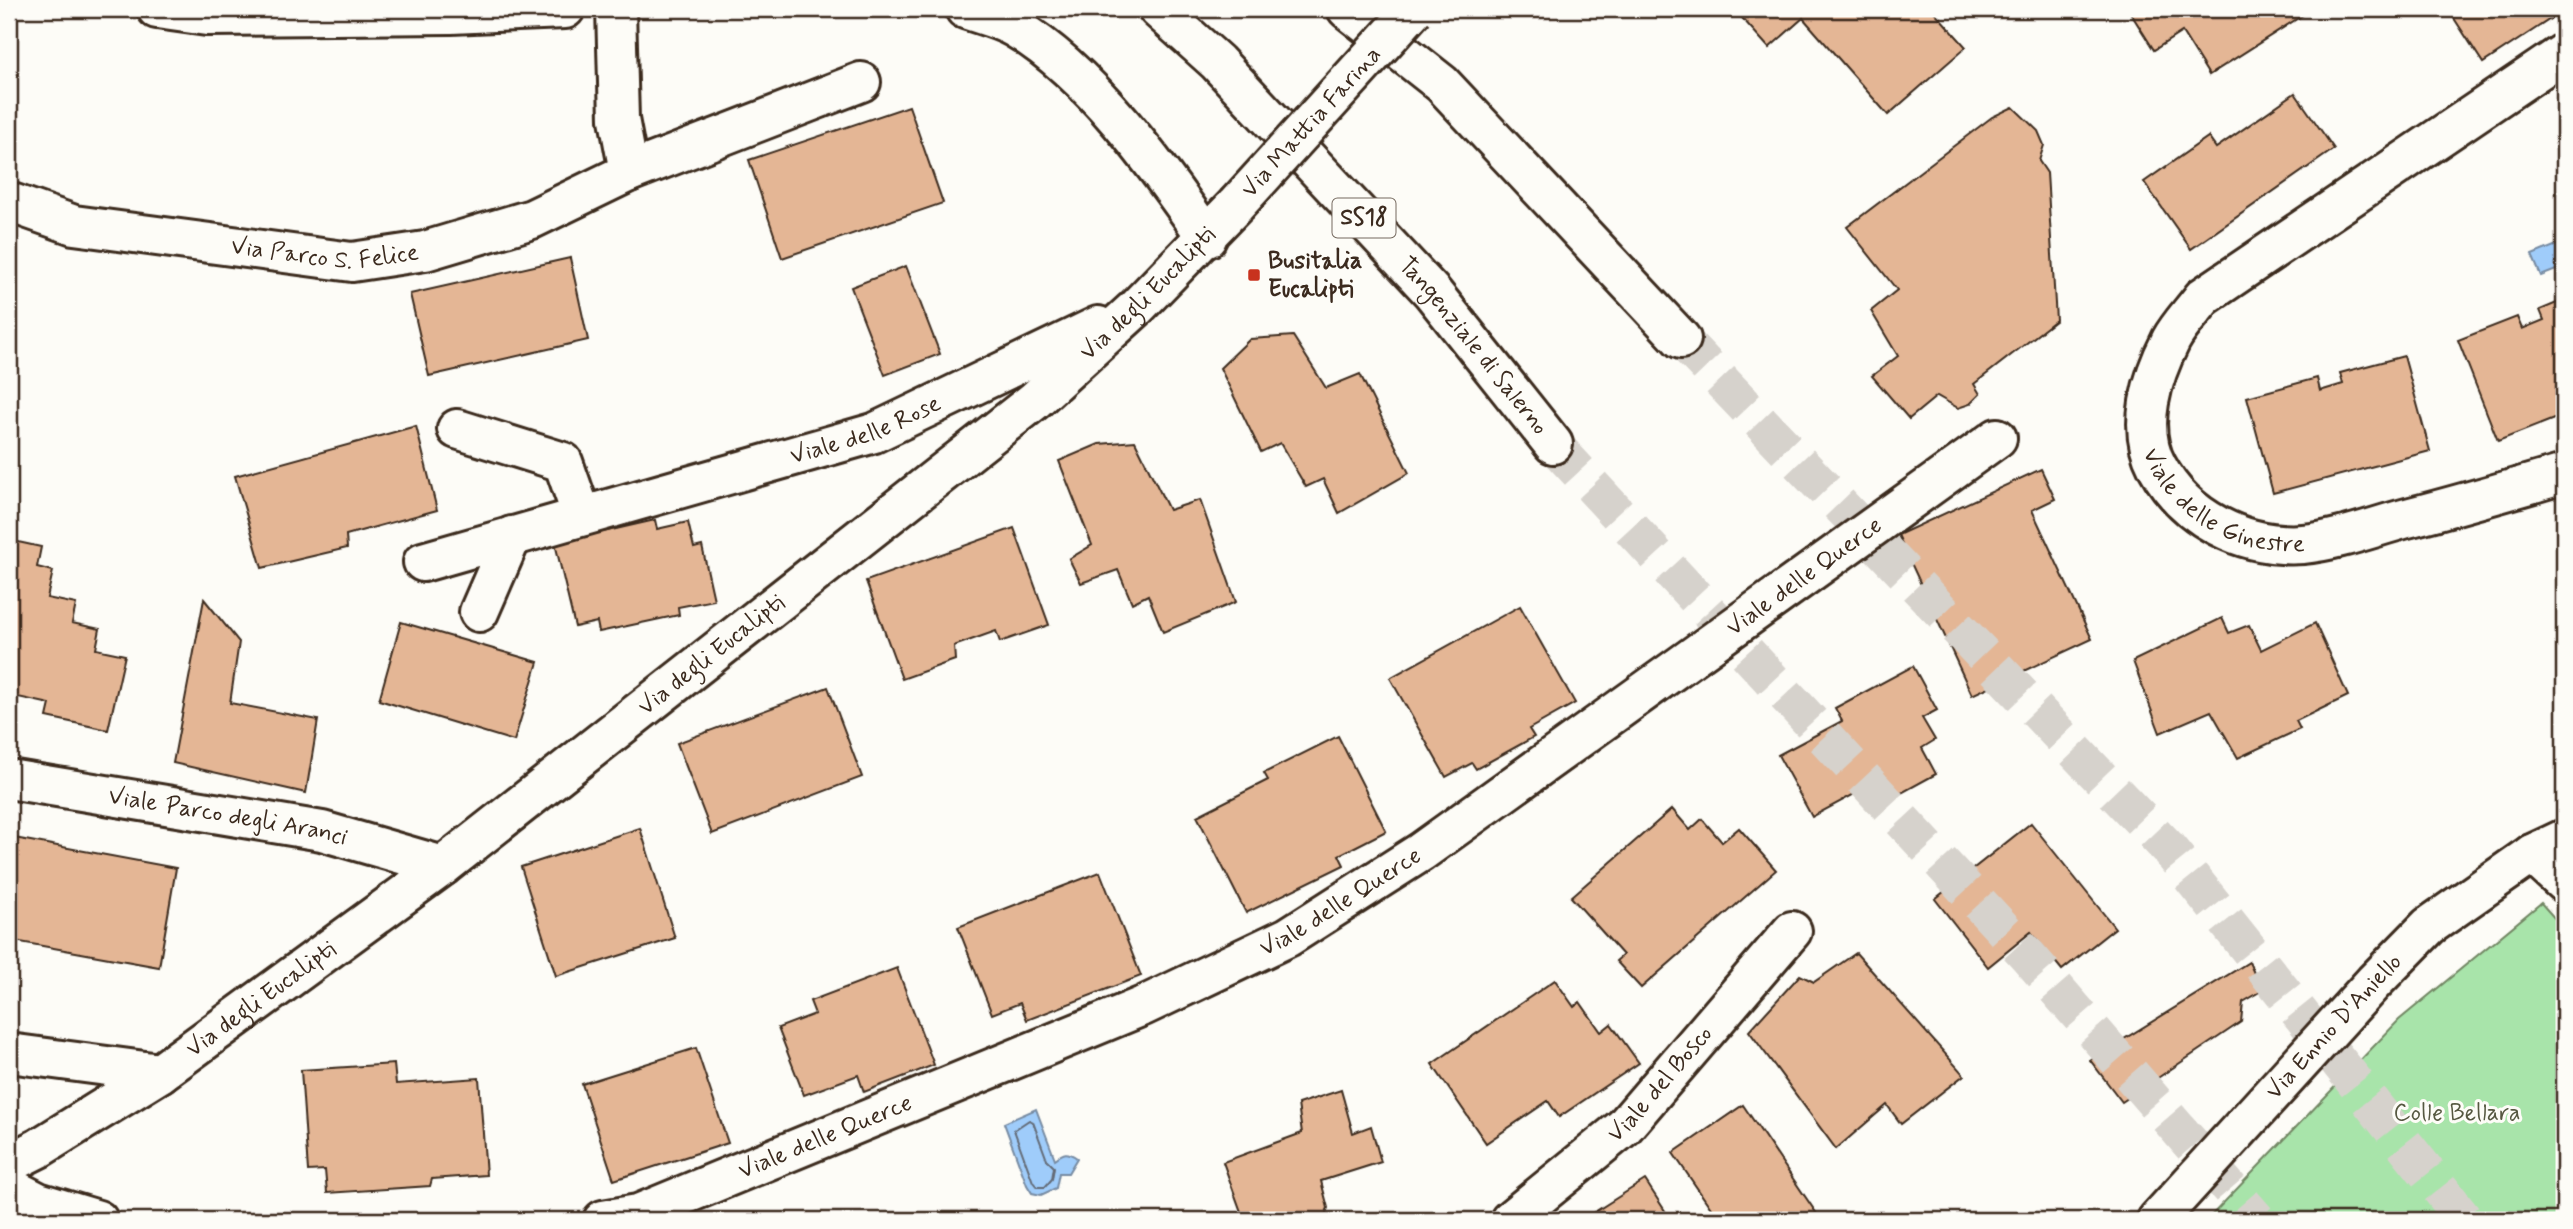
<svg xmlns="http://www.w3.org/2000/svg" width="2573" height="1229" font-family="Mynerve,sans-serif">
<rect width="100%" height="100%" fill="#fdfcf7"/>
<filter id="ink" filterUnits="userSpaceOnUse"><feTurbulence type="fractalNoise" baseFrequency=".0143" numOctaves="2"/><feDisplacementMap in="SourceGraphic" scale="14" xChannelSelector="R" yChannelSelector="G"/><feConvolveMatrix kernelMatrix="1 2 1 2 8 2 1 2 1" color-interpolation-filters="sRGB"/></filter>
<g filter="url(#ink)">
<polygon fill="#a8e4aa" stroke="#728764" stroke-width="2" points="2541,903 2564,929 2564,1220 2207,1220 2399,1020"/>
<g fill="#9fccfa" stroke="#778ba2" stroke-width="2">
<polygon points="2564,242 2564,267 2541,276 2532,255"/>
<path d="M1036,1109l19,50c9,-7 12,-8 22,-1l-9,15h-9l-3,15 -15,7 -9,-2 -5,-8 -23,-62z"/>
</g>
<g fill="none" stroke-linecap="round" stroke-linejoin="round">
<polygon stroke="#636b76" stroke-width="2" points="1029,1120 1033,1122 1047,1160 1054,1167 1052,1179 1045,1187 1037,1187 1033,1182 1014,1130"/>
</g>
<g fill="#e4b695" stroke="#3b2a1e" stroke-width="2">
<polygon points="1734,9 1932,9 1966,47 1888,115 1803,18 1769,48"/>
<polygon points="2128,9 2300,9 2303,15 2209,75 2182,32 2154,50"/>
<polygon points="2448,9 2564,9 2564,10 2483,63"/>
<polygon points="2295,93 2334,149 2191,249 2144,182 2208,137 2216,148"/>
<polygon points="909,106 943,203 782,258 749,160"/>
<polygon points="2013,107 2038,131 2044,145 2039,161 2047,173 2056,320 1974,384 1980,394 1970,404 1958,408 1937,396 1909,419 1872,376 1898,356 1871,311 1897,290 1847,227 1992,117"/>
<polygon points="570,258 588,340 429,376 410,294"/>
<polygon points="906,266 940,354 885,375 851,287"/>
<polygon points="2564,300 2564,415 2498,441 2458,340 2517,317 2522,329 2544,320 2540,310"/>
<polygon points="1293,336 1326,388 1360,374 1409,473 1339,513 1323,479 1306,487 1280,443 1261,452 1220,368 1250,339"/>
<polygon points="2404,356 2430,451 2273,493 2247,397 2317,378 2320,391 2343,384 2340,373"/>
<polygon points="416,426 437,510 346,535 347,548 262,568 235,476"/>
<polygon points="1135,441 1169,510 1200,500 1236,602 1163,632 1148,595 1132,603 1118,570 1081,583 1069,559 1092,545 1059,461 1099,444"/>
<polygon points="2041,469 2055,499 2032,510 2092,639 1972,695 1898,535"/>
<polygon points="655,520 657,529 688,522 694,548 702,546 714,600 678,607 679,615 599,632 597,622 575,627 555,543"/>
<polygon points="1014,528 1049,625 1000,642 996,631 954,646 955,660 902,679 866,581"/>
<polygon points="9,540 41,547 37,567 53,571 47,598 76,604 72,623 100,629 96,649 125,655 108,730 47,717 50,704 9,695"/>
<polygon points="204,599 239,642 230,703 318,720 306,793 173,763"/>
<polygon points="1520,606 1575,703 1529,729 1534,737 1476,769 1472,763 1446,777 1390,678"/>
<polygon points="2222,618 2229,633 2249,625 2261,650 2315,623 2348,696 2296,721 2300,729 2238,758 2211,711 2160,733 2133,661"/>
<polygon points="401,622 538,662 514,741 379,700"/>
<polygon points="1913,666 1937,710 1922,718 1935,740 1922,748 1936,774 1896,796 1886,777 1812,817 1778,755 1842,721 1835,708"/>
<polygon points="828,687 862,777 712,834 677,743"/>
<polygon points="1338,736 1386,831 1339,855 1344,865 1246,913 1197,816 1268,780 1264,773"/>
<polygon points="1672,809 1690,830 1702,819 1722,842 1739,828 1776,870 1641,988 1616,961 1623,955 1571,897"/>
<polygon points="2031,823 2115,928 2062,970 2031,932 1988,967 1935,899"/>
<polygon points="640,828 675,938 556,976 521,867"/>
<polygon points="9,837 176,868 159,967 9,940"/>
<polygon points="1100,872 1141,976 1027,1020 1020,1003 992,1014 958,927"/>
<polygon points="1856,953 1964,1075 1901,1124 1887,1105 1836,1149 1749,1031 1800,975 1814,982"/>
<polygon points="2249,962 2262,991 2243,1002 2241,1022 2122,1102 2090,1060"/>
<polygon points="897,968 934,1065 864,1092 858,1075 804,1095 778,1028 815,1014 810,1001"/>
<polygon points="1555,980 1574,1007 1580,1002 1601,1032 1611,1024 1639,1063 1559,1117 1548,1101 1486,1143 1432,1064"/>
<polygon points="696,1048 728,1143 614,1180 582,1084"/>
<polygon points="394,1064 396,1084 479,1078 486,1175 432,1179 430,1186 327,1193 325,1170 308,1171 301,1070"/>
<polygon points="1341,1090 1353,1133 1371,1126 1381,1162 1321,1181 1328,1208 1323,1220 1244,1220 1223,1162 1302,1133 1298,1104"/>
<polygon points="1743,1105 1821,1220 1719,1220 1673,1153"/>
<polygon points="1645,1180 1671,1220 1582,1220"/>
</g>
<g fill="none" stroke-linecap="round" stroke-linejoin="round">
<g stroke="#d6d2cc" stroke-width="38" stroke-dasharray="38 19" stroke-linecap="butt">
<polyline points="1681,339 2168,848 2465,1220"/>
<polyline points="1553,444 2028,956 2257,1220"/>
</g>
<defs>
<g id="minor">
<path d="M965,9c16,6 35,10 50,19 74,43 144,140 192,210"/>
<path id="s1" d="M2564,53l-361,244c-10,14 -24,28 -32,43 -19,37 -35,87 -14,126 28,52 86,82 146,78 35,-3 73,-18 108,-27 51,-13 102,-28 153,-43"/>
<polyline points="629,172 861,82"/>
<path id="s2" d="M9,202l65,23 278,37 73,-11 107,-32 97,-47 -10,-53 -3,-110"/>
<polyline points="457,429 563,462 582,516"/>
<path id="s3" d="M423,562l451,-129 224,-107"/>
<polyline points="479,612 512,536"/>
<path id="s4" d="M9,779l313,52 121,35"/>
<polyline points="2532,854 2564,883"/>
<polyline points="9,1053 160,1073"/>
<path id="s5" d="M9,1163l30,-15 121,-75 283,-207 591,-465 101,-92 101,-104"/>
<polyline points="9,1187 38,1202 98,1220"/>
<path id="s6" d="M603,1220l35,-6 505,-208 145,-69 133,-85 576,-414"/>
<path id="s7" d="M1510,1220l114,-93 168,-196"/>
<path id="s8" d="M2157,1220l217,-238 55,-56 103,-72 32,-15"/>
</g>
<g id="highway">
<polyline points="157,9 207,16 451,14 565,9"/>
<path id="s9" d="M1158,9l59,53 215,230 121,152"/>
<polyline points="1347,9 1442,84 1681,339"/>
</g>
</defs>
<use href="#minor" stroke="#3b2a1e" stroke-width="44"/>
<use href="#highway" stroke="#3b2a1e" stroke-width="44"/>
<use href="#minor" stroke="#fdfcf7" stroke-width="38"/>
<use href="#highway" stroke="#fdfcf7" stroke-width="38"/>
<defs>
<g id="minor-bridge">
<path id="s10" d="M1236,205l178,-196"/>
</g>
</defs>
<use href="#minor-bridge" stroke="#3b2a1e" stroke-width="44" stroke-linecap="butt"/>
<use href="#minor-bridge" stroke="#fdfcf7" stroke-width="38"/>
</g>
</g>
<rect fill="#c8321e" stroke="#fdfcf7" stroke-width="2.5" x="1247" y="268" width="14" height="14" rx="3.5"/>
<g text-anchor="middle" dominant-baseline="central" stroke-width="6" stroke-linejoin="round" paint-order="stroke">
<rect fill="#fdfcf7" stroke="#75695f" stroke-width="2" x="1332.5" y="198.5" width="63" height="39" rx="5"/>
<g font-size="23" font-weight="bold" fill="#3b2a1e">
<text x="1364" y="218">SS18</text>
</g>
<g font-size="24" fill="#3b2a1e" stroke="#fdfcf7">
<text stroke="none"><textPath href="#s10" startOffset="112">Via Mattia Farina</textPath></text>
<text stroke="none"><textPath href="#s2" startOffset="322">Via Parco S. Felice</textPath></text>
<text stroke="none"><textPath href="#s5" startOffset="1435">Via degli Eucalipti</textPath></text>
<text stroke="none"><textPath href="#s9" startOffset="462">Tangenziale di Salerno</textPath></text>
<text stroke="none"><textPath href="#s3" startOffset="462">Viale delle Rose</textPath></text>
<text stroke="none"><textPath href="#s1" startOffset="700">Viale delle Ginestre</textPath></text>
<text stroke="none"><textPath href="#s6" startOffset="1372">Viale delle Querce</textPath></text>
<text stroke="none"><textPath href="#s5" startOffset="868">Via degli Eucalipti</textPath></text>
<text stroke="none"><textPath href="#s4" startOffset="222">Viale Parco degli Aranci</textPath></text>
<text stroke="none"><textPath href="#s6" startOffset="805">Viale delle Querce</textPath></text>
<text stroke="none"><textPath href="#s5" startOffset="301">Via degli Eucalipti</textPath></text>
<text stroke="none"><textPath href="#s8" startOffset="262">Via Ennio D'Aniello</textPath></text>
<text stroke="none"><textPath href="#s7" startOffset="203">Viale del Bosco</textPath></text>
<text stroke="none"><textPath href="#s6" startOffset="238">Viale delle Querce</textPath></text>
</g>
<g font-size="24" font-weight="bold" fill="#3b2a1e" stroke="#fdfcf7" text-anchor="start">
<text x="1268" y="261">Busitalia<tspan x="1268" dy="28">Eucalipti</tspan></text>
</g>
<g font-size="24" fill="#565841" stroke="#fdfcf7">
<text x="2457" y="1113">Colle Bellara</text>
</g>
</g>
<rect width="2573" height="1229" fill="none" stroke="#fdfcf7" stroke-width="35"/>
<rect x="18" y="18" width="2538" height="1194" fill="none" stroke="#3b2a1e" stroke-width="2.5" filter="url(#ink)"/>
</svg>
